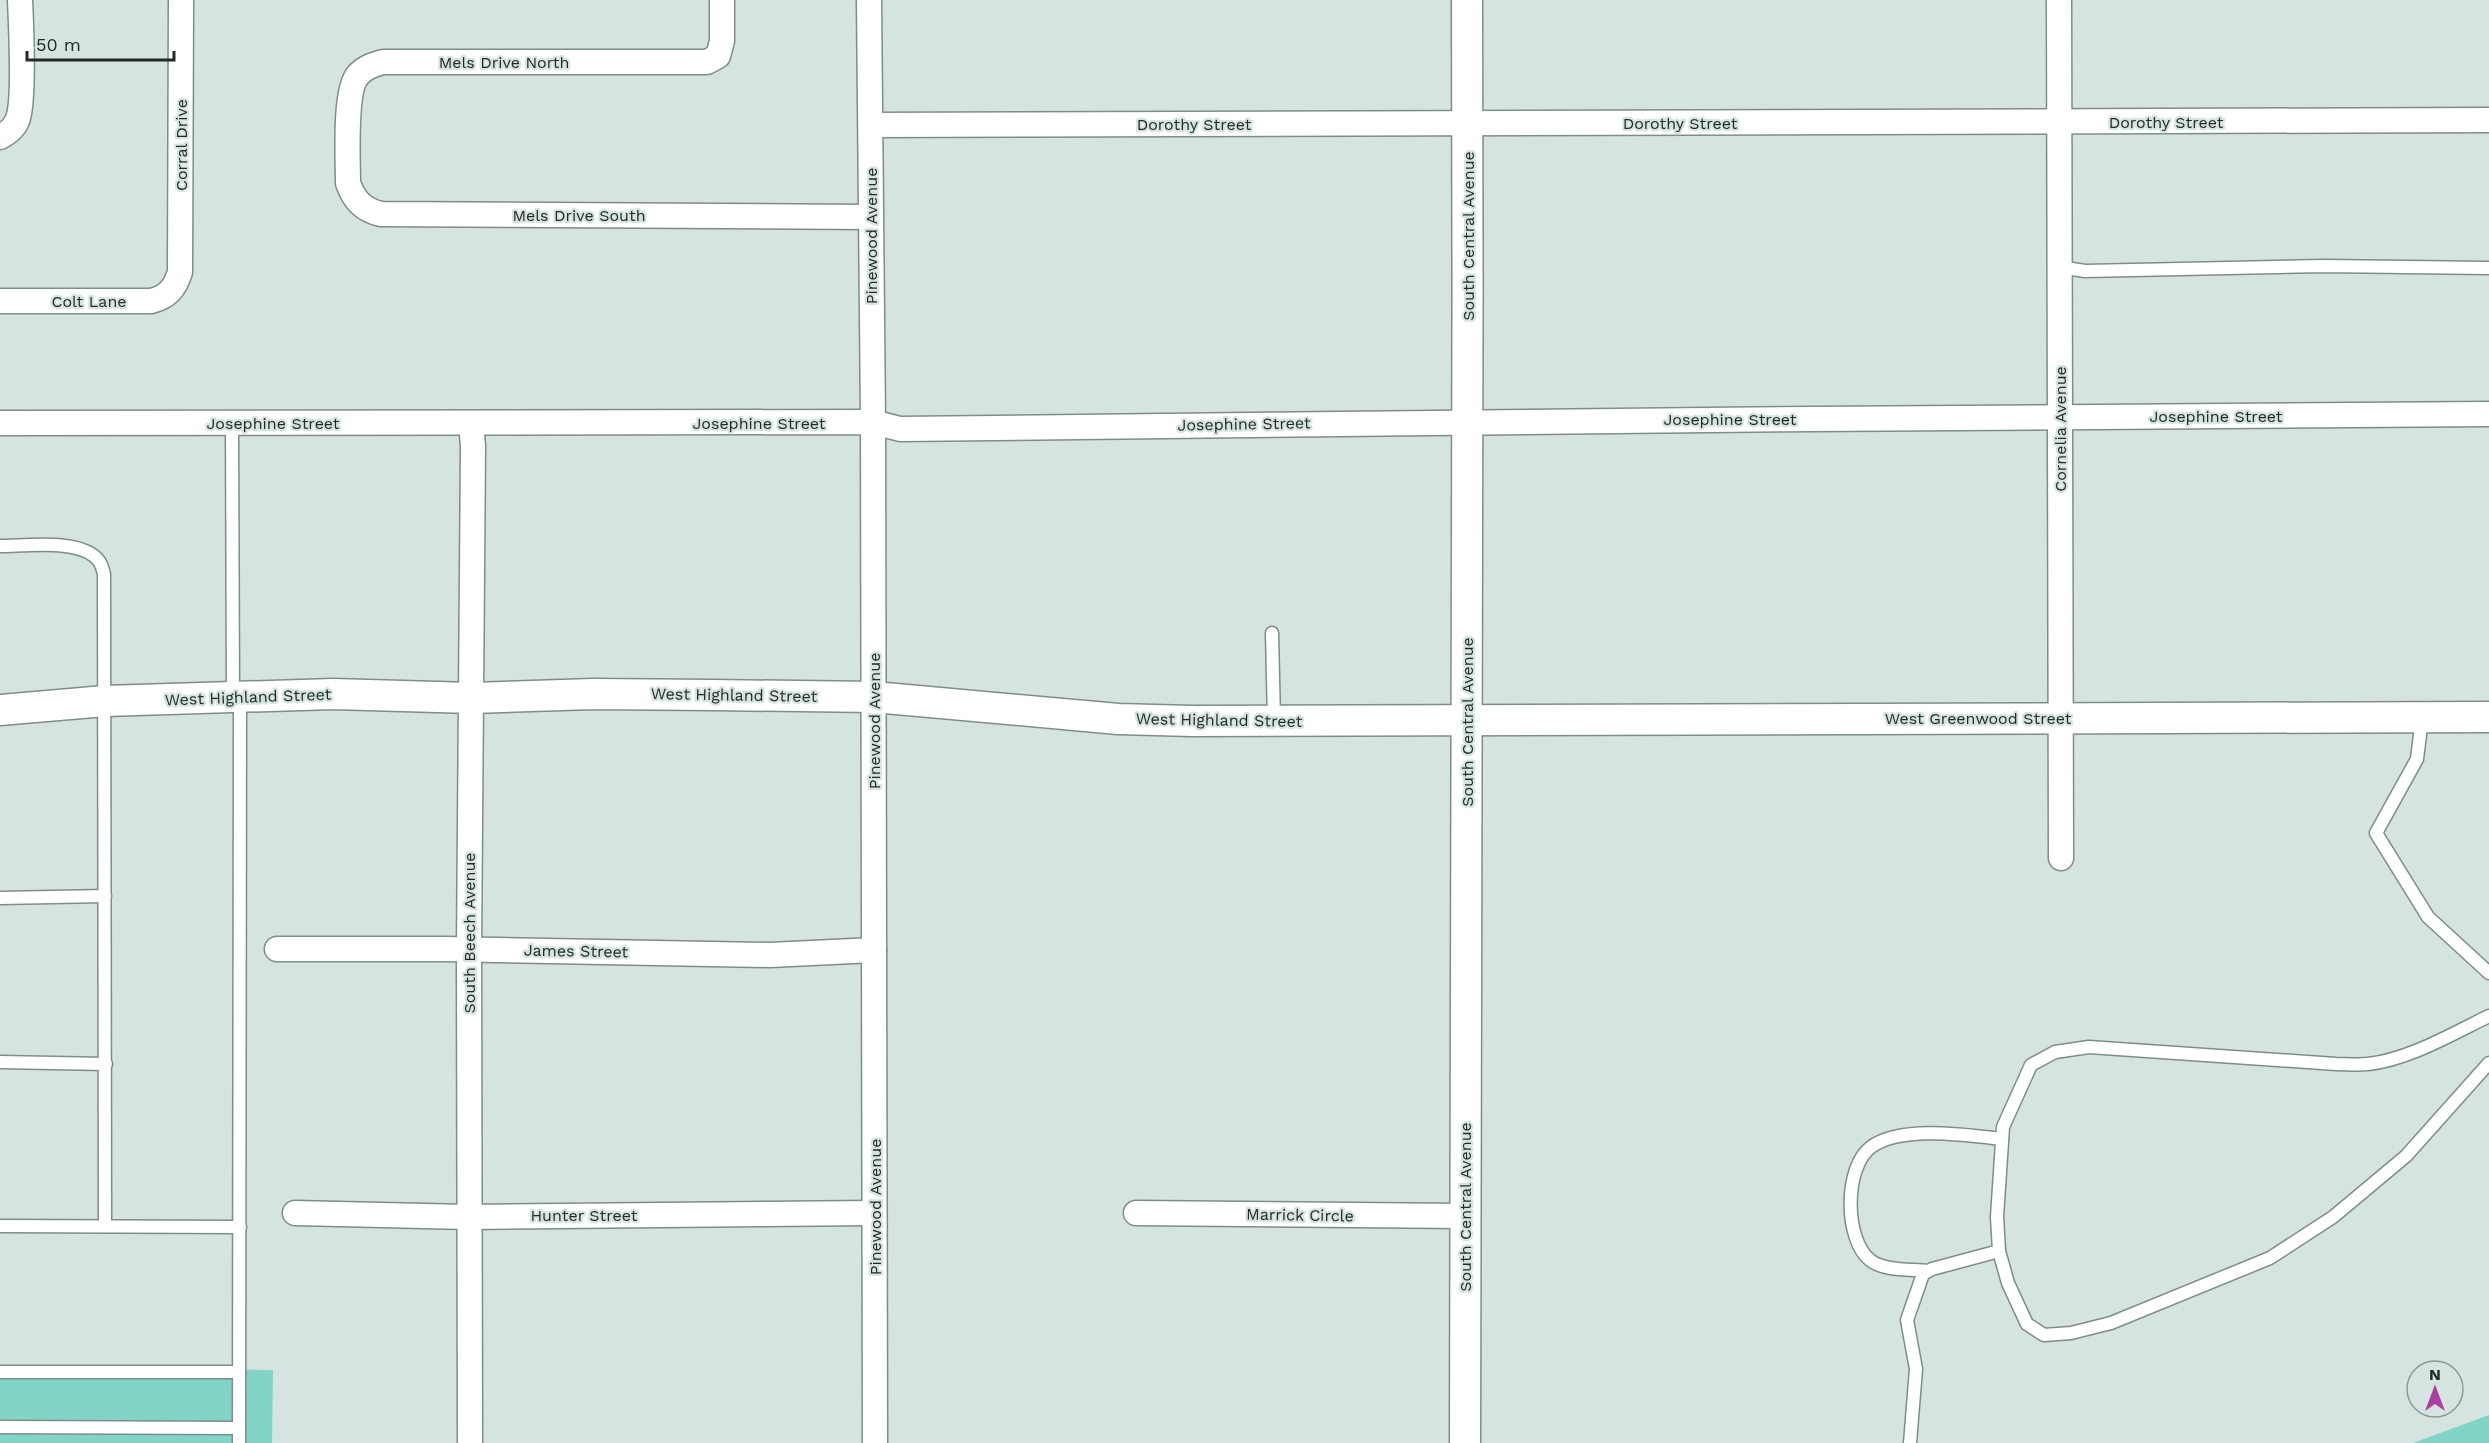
<svg xmlns="http://www.w3.org/2000/svg" width="2489" height="1443" font-family="'Work Sans',sans-serif">
<rect width="100%" height="100%" fill="#d5e4e1"/>
<g fill="#82d4c7">
<polygon points="0,1367 273,1370 272,1443 0,1443"/>
<polygon points="2489,1415 2489,1443 2413,1443"/>
</g>
<g fill="none" stroke-linecap="round" stroke-linejoin="round">
<defs>
<g id="service">
<polyline points="2059,267 2085,271 2323,266 2489,268"/>
<polyline points="232,423 233,697"/>
<path d="M0,546c26,0 82,-8 99,15 2,3 4,9 5,13l1,652"/>
<polyline points="1272,633 1274,721"/>
<polyline points="2422,718 2417,759 2376,833 2428,917 2489,973"/>
<polyline points="0,898 105,896"/>
<path d="M2489,1016c-35,17 -81,44 -121,48 -10,1 -22,0 -32,0l-247,-17 -34,5 -24,13 -28,62 -6,90 2,34 9,32 19,41 17,11 27,-2 40,-10 159,-65 63,-41 73,-61 83,-93"/>
<polyline points="0,1062 106,1064"/>
<polyline points="0,1226 240,1227"/>
<path d="M1928,1271c-17,-2 -45,0 -58,-11 -26,-21 -26,-93 1,-113 30,-22 96,-12 131,-8"/>
<polyline points="0,1372 239,1372"/>
<polyline points="0,1427 239,1428"/>
<polyline points="239,1443 240,698"/>
<polyline points="1910,1443 1916,1369 1907,1320 1923,1274 1932,1269 1999,1251"/>
</g>
<g id="minor">
<path d="M722,0v41l-4,15 -11,6h-324c-10,3 -18,5 -25,13 -14,15 -10,85 -10,108 6,17 15,27 33,31l489,3"/>
<polyline points="869,0 873,422 875,1443"/>
<polyline points="2059,0 2061,858"/>
<polyline points="871,125 2489,120"/>
<path d="M0,137c6,-3 14,-9 17,-16 8,-16 4,-99 3,-121"/>
<path d="M0,301h151c17,-4 24,-13 29,-29l1,-272"/>
<path d="M0,423l873,-1 27,7c530,-8 1059,-11 1589,-15"/>
<polyline points="277,949 445,949 770,955 874,950"/>
<polyline points="295,1213 468,1217 874,1213"/>
<polyline points="1136,1213 1465,1216"/>
<polyline points="470,1443 469,949 473,446 471,423"/>
</g>
<g id="tertiary">
<polyline points="0,710 105,701 333,694 472,698 593,694 713,695 874,697 1118,719 1192,721 2489,717"/>
<path d="M1465,1443c0,-481 4,-962 2,-1443"/>
</g>
</defs>
<use href="#service" stroke="#7f8d8a" stroke-width="15"/>
<use href="#minor" stroke="#7f8d8a" stroke-width="27"/>
<use href="#tertiary" stroke="#7f8d8a" stroke-width="33"/>
<use href="#service" stroke="#fff" stroke-width="12"/>
<use href="#minor" stroke="#fff" stroke-width="24"/>
<use href="#tertiary" stroke="#fff" stroke-width="30"/>
</g>
<g text-anchor="middle" dominant-baseline="central" stroke-width="4.5" stroke-linejoin="round" paint-order="stroke">
<g font-size="16" fill="#242a29" stroke="#d5e4e1">
<text x="504" y="62">Mels Drive North</text>
<text x="2166" y="122">Dorothy Street</text>
<text x="1680" y="123">Dorothy Street</text>
<text x="1194" y="124">Dorothy Street</text>
<text transform="translate(181 145) rotate(-90)">Corral Drive</text>
<text x="579" y="215">Mels Drive South</text>
<text transform="translate(871 236) rotate(-90)">Pinewood Avenue</text>
<text transform="translate(1468 236) rotate(-90)">South Central Avenue</text>
<text x="89" y="301">Colt Lane</text>
<text x="2216" y="416">Josephine Street</text>
<text x="1730" y="419">Josephine Street</text>
<text x="273" y="423">Josephine Street</text>
<text x="759" y="423">Josephine Street</text>
<text transform="translate(1244 424) rotate(-1)">Josephine Street</text>
<text transform="translate(2060 429) rotate(-90)">Cornelia Avenue</text>
<text transform="translate(734 695) rotate(1)">West Highland Street</text>
<text transform="translate(248 697) rotate(-2)">West Highland Street</text>
<text x="1978" y="718">West Greenwood Street</text>
<text transform="translate(1219 720) rotate(1)">West Highland Street</text>
<text transform="translate(874 721) rotate(-90)">Pinewood Avenue</text>
<text transform="translate(1467 722) rotate(-90)">South Central Avenue</text>
<text transform="translate(469 933) rotate(-90)">South Beech Avenue</text>
<text transform="translate(576 951) rotate(1)">James Street</text>
<text transform="translate(875 1207) rotate(-90)">Pinewood Avenue</text>
<text transform="translate(1465 1207) rotate(-90)">South Central Avenue</text>
<text x="584" y="1215">Hunter Street</text>
<text transform="translate(1300 1215) rotate(1)">Marrick Circle</text>
</g>
</g>
<g transform="translate(2435 1389)"><circle r="28" fill="#d5e4e1" stroke="#8e9a97" stroke-width="1.5"/>
<path d="M0-4.5L10 22L0 15L-10 22Z" fill="#ab3f9e"/>
<text y="-9" font-size="16" font-weight="bold" text-anchor="middle" fill="#242a29">N</text>
</g>
<path d="M27 51v9h147v-9" fill="none" stroke="#242a29" stroke-width="3"/>
<text x="36" y="51" font-size="18" fill="#242a29" stroke="#d5e4e1" stroke-width="4.5" paint-order="stroke">50 m</text>
</svg>
